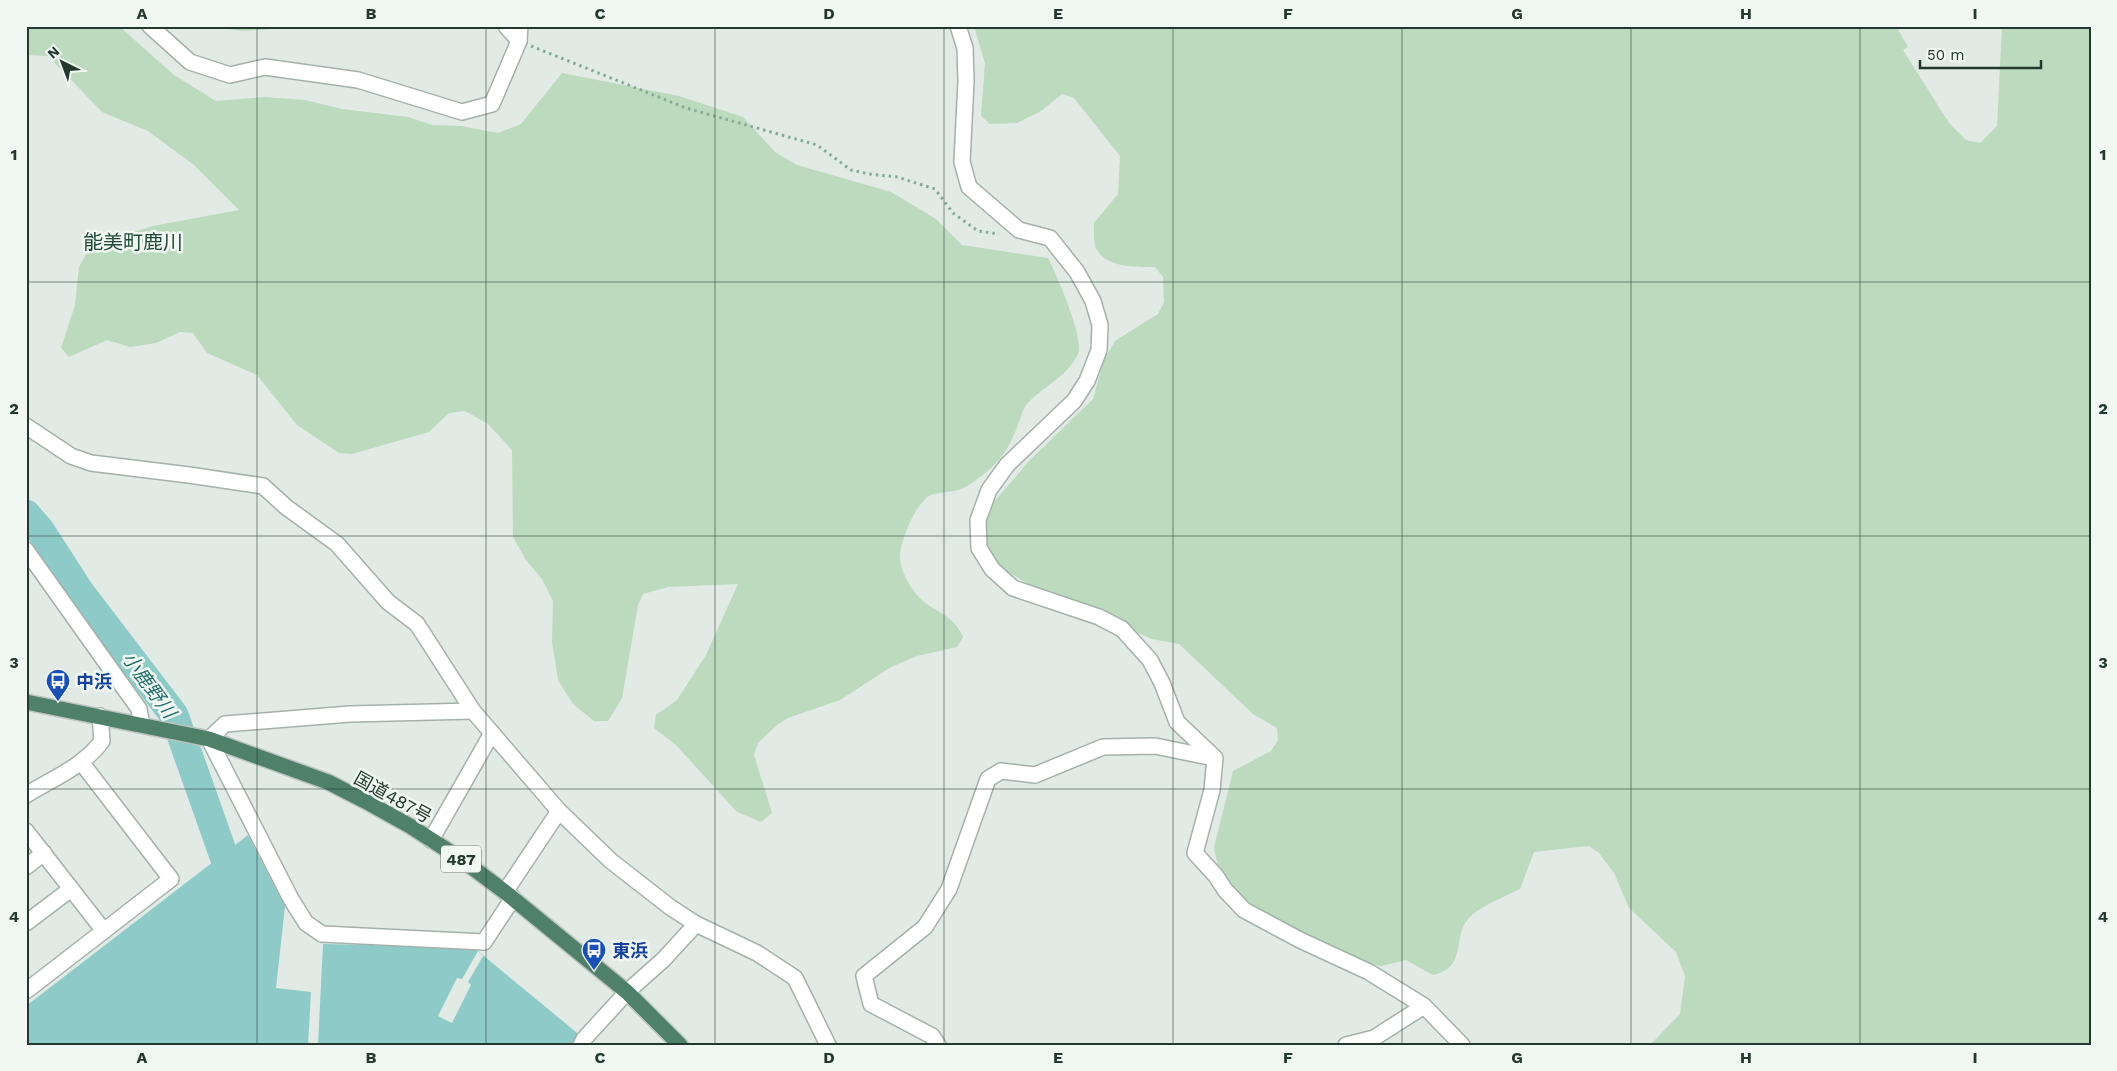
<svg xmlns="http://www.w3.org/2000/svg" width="2117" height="1071" font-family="'Work Sans','Noto Sans JP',sans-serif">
<rect width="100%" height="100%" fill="#e1eae5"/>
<g fill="#bcdabe">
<path d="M26,26h93l55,49 42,26 48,-4 41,3 37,9 66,8 24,8 29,1 37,7 23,-9 41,-51 117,23 64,21 32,35 22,13 94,27 45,27 26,26 86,13c8,15 37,82 30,96 -11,23 -36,33 -52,51 -3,4 -5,12 -7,17 -5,14 -11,28 -22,40 -6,7 -27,24 -36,27 -9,4 -20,2 -30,6 -15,6 -33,50 -31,66 3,16 14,34 28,44 16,10 27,14 35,32l-6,10 -40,9 -26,11 -51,33 -52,18 -11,7 -19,18 -4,12 18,58 -11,9 -24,-10 -61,-67 -22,-17 2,-13 21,-15 29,-45 32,-71 -70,3 -25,7 -5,11 -16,93 -14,23h-14l-21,-17 -15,-24 -6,-38 1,-41 -11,-22 -16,-19 -13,-23 -1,-87 -24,-26 -23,-13 -16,2 -20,19 -77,22 -13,-1 -42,-28 -40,-50 -50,-22 -14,-20 -13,-1 -24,11 -26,4 -23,-7 -38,17 -8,-9 14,-43 4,-38 12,-22 62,-19 86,-16 -45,-45 -46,-34 -46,-19 -54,-56 -22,-1z"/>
<polygon points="209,26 321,26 242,31"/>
<path d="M974,26h922l12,21 -5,3 46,73 17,17 14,3 17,-17 5,-100h89v1019h-441l30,-31 5,-38 -9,-24 -47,-44 -15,-35 -15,-20 -10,-7 -55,6 -14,37c-14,7 -37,16 -48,26 -22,18 -2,52 -39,60l-27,-15 -25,6 -25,-5 -114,-59 -23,-30 -5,-25 19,-76 38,-20 7,-11 -1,-12 -24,-14 -74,-70 -27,-5 -113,-49 -33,-19 -10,-9 -17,-34 4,-13 46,-54 64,-62 10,-37 12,-21 43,-27 6,-12 -1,-25 -8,-10c-16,0 -48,1 -58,-17 -4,-6 -3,-19 -3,-27l24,-29 2,-38 -46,-58 -12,-4 -21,17 -24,12 -27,1 -9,-8 4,-53z"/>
</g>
<g fill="#8ecbc8">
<polygon points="248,835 285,906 276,988 311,992 308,1045 26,1045 26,1006"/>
<polygon points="323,944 473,947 582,1037 578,1045 318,1045"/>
</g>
<polygon fill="#e1eae5" points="478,951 483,956 468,982 471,985 452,1023 438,1016 457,978 462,979"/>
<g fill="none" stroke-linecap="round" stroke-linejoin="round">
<polyline stroke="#8ecbc8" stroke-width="29" points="26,514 40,530 80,592 174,715 237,893"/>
<defs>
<g id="minor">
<polyline points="150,26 190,62 230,75 265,67 358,80 462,112 492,104 519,41 520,26"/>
<polyline points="506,26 519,41"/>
<polyline points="958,26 965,48 966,81 962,162 969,187 1019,230 1050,238 1077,272 1093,301 1100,325 1099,350 1087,381 1074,401 1007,465 989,490 978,520 979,548 992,569 1013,588 1099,617 1122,629 1150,660 1162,683 1177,722 1215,758 1212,790 1195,853 1216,876 1225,890 1244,910 1300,940 1369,972 1424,1006 1462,1045"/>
<polyline points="26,426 71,456 91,463 189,475 263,486 286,507 337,544 388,602 417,624 473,711 559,811 611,861 670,907 696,924 757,953 795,978 828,1045"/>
<polyline points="26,550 139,709 142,725"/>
<polyline points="473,711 350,714 225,724 209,739 291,899 306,923 322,934 484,942 513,898"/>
<path d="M26,795c26,-16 58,-29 76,-54l-2,-25"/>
<polyline points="26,831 104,931"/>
<polyline points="431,840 492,733"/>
<polyline points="26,867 44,853"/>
<polyline points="505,892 559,811"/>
<polyline points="26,923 71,889"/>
<polyline points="26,991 171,879 81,762"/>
<polyline points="581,1045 584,1039 627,992 664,959 696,924"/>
<polyline points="938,1045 932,1036 871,1004 864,976 925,927 949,889 988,779 1001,771 1035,775 1103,747 1155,746 1214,758"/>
<polyline points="1346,1045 1374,1038 1424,1006"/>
</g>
<polyline id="trunk" points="26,702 209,739 328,782 365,801 410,826 461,859 505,892 627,992 680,1045"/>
</defs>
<use href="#minor" stroke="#a4b1ab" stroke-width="18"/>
<use href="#trunk" stroke="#bdc4c1" stroke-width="18"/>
<polyline stroke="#85ab98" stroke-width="3" stroke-dasharray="2.5 4" stroke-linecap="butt" points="531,46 686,108 817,145 851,170 869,174 897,177 935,189 953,213 978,231 999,234"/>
<use href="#minor" stroke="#fff" stroke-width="15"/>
<use href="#trunk" stroke="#4e806a" stroke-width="15"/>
</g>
<path fill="none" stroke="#23392f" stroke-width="1" stroke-opacity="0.55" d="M257,26v1019M486,26v1019M715,26v1019M944,26v1019M1173,26v1019M1402,26v1019M1631,26v1019M1860,26v1019M26,282h2065M26,536h2065M26,789h2065"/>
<defs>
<symbol id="bus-pin" viewBox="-11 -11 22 30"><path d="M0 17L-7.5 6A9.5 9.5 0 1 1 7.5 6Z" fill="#1a4fb4" stroke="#f1f7f3"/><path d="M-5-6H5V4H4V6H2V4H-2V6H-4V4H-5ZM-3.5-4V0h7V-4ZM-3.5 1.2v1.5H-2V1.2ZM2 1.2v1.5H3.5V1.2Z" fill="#fff"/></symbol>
</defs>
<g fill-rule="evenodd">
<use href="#bus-pin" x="44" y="667" width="28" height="38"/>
<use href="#bus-pin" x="580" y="936" width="28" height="38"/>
</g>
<g text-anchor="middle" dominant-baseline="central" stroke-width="5" stroke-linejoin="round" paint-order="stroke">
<rect fill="#f1f7f3" stroke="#61726a" stroke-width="1" x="441" y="845.5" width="40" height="27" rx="4"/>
<g font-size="16" font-weight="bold" fill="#23392f">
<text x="461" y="859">487</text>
</g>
<g font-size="18" font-weight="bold" fill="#164399" stroke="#f1f7f3" text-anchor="start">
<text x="76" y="681">中浜</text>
<text x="612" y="950">東浜</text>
</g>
<g font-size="18" fill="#23392f" stroke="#f1f7f3">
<text transform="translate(393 797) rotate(29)">国道487号</text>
</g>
<g font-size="19" font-style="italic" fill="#23706e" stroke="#f1f7f3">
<text transform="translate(149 685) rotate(54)">小鹿野川</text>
</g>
<g font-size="20" fill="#214a38" stroke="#f1f7f3">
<text x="133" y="242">能美町鹿川</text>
</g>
</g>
<rect width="2117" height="1071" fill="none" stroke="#f1f7f3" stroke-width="55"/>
<g transform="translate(62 62) rotate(318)" stroke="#f1f7f3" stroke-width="4" paint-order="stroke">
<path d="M0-4L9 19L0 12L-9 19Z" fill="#23392f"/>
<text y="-8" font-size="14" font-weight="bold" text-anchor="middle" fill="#23392f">N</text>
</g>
<path d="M1920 60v8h121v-8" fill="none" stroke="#23392f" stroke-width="2.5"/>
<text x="1927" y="60" font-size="15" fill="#23392f" stroke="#f1f7f3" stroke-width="4" paint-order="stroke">50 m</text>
<rect x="28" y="28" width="2062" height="1016" fill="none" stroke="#23392f" stroke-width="2"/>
<g font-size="16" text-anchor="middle" font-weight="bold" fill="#23392f">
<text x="142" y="19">A</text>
<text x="371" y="19">B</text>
<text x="600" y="19">C</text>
<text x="829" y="19">D</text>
<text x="1058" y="19">E</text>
<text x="1288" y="19">F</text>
<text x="1517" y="19">G</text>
<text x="1746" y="19">H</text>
<text x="1975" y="19">I</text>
<text x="14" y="160">1</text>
<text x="2103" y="160">1</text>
<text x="14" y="414">2</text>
<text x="2103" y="414">2</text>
<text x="14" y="668">3</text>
<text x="2103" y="668">3</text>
<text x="14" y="922">4</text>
<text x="2103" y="922">4</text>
<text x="142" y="1063">A</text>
<text x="371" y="1063">B</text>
<text x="600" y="1063">C</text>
<text x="829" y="1063">D</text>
<text x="1058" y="1063">E</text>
<text x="1288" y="1063">F</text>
<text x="1517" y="1063">G</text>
<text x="1746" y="1063">H</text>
<text x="1975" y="1063">I</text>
</g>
</svg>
